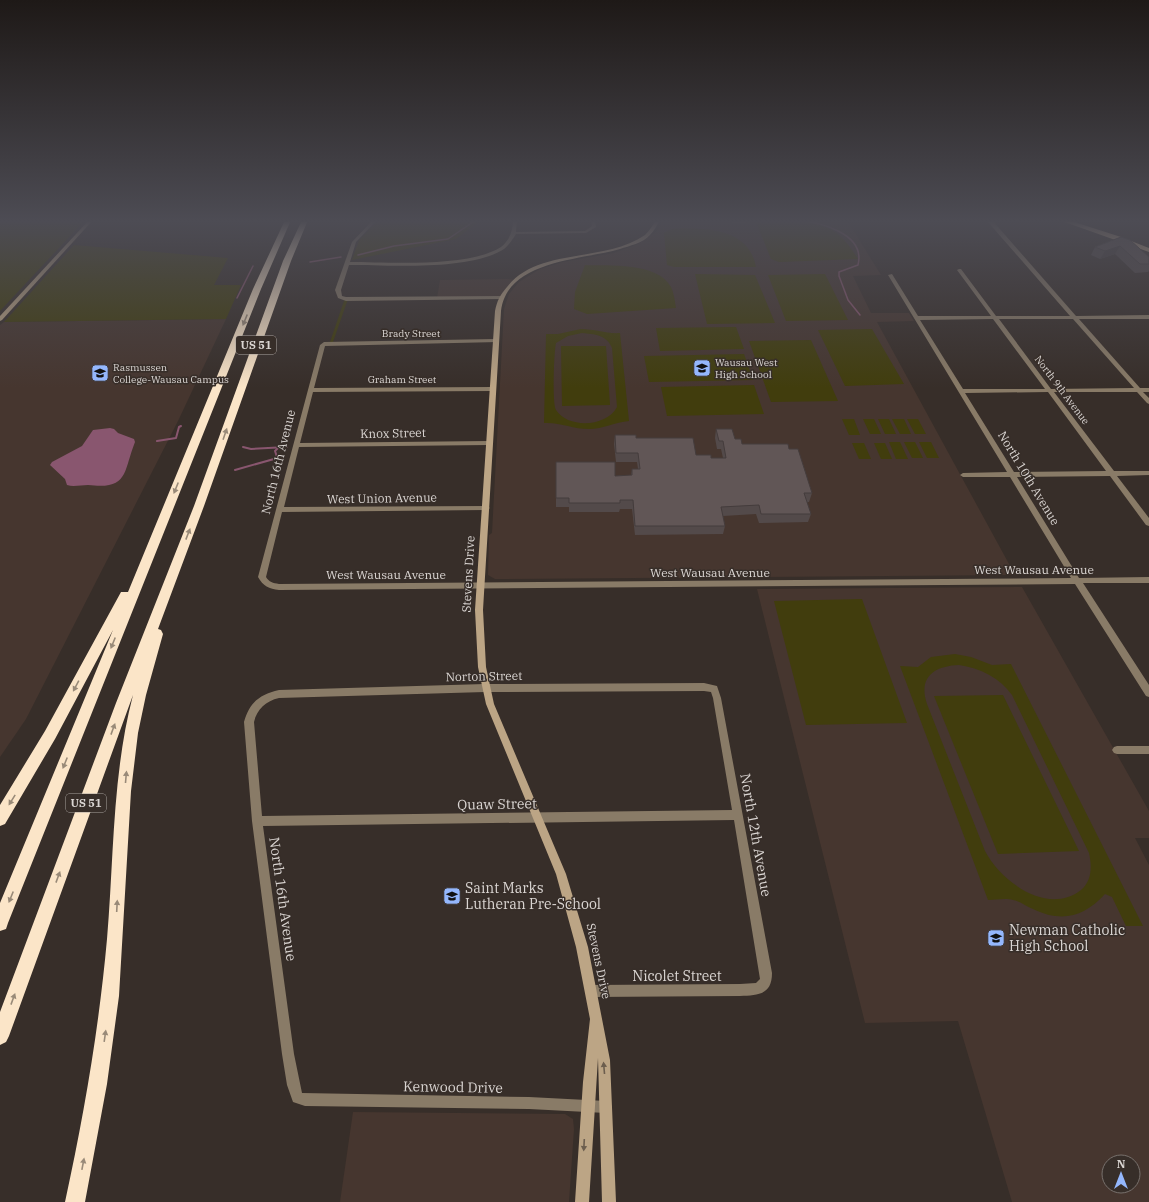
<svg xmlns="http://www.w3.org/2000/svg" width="1149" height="1202" font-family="'IBM Plex Serif',serif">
<rect width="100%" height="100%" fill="#372e29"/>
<g fill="#46362f" fill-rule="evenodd">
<polygon points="663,220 847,220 881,275 853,276 871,313 909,313 914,321 877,322 1015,575 495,579 488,575 489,535 492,533 504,309 509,294 519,282 540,269 563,262 614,253 638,244 656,232"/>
<polygon points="507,279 516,280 501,298 437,298 440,280"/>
<polygon points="226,319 178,421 26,719 0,757 0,325 4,322"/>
<path d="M1022,587l127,224v27h-14l14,27v337h-137l-54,-181 -93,2 -108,-434zM1109,1162h24v24h-24z"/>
<polygon points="353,1112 565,1114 573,1119 574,1129 569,1202 340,1202"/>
</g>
<g fill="#413d0d" fill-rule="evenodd">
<polygon points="0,220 85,220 0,311"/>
<polygon points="379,220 481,220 456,239 352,260 359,240"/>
<path d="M803,221c30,5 39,13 55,38l-79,3 -8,-3 -15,-37z"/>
<path d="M682,228c30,1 67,2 74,39h-82l-7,-2 -3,-32 8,-4z"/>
<polygon points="74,245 228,258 214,285 241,285 226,319 4,322"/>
<path d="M585,265c23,1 73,-3 86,22 3,6 4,15 5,21l-89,6 -13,-5 1,-17z"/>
<polygon points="695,274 755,275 775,323 707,324"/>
<polygon points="825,274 848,320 786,321 768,275"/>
<polygon points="345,298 348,299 333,342 330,342"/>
<polygon points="736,327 744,349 660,351 656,328"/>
<path d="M581,329c14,0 25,5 39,4l9,88c-14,1 -26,8 -40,8 -16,0 -29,-7 -45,-6l2,-89h12zM582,333c12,1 25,2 30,15l5,59c-10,20 -49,22 -61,3 -4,-7 -2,-59 0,-67l12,-7z"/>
<polygon points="872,329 904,384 845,386 818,330"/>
<polygon points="811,340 838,401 771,402 749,341"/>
<polygon points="561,346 606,346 610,405 562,406"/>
<polygon points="744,354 753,380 649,382 644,356"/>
<polygon points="754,385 764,414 667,416 661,387"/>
<polygon points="842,419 854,419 860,435 849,435"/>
<polygon points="863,419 874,419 881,434 870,434"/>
<polygon points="878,419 889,419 896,434 885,434"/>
<polygon points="892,419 904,419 911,434 900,434"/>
<polygon points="907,419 918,419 926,434 915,434"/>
<polygon points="889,442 900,442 908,459 896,459"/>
<polygon points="904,442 915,442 923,458 912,458"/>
<polygon points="919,442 931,442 939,458 927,458"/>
<polygon points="852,443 864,443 871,459 859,459"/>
<polygon points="874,443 885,443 892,459 881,459"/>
<polygon points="862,599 907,723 806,725 774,601"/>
<path d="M955,654l16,3 21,8 19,-1 132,262h-17l-14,-29 -7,-3c-21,23 -43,29 -72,15 -6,-2 -13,-8 -20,-9 -7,-2 -17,0 -25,0l-88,-234 18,1 13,-10zM959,665c21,3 41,13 53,30l77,158c3,13 3,28 -8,37 -33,26 -80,-8 -96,-39l-58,-147c-9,-27 7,-38 32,-39z"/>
<polygon points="1003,695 1079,851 998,854 934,696"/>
</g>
<path fill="#89566f" d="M110,428l4,1 4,4 16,6 1,3c-12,30 -6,48 -47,43 -7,0 -15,2 -21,0l-2,-6 -15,-14 2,-3 30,-16 11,-16z"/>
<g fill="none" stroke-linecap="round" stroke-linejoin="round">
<g stroke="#89566f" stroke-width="1.5">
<polyline points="712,220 737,222 780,220"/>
<path d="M796,220c23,2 70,13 62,45l-19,7v4l9,24 12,15"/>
<polyline points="358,255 394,246 448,239 476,220"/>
<polyline points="310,262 341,257"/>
<polyline points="237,298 253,266"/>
</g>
<g stroke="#89566f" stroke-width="2">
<polyline points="157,441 176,438 179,427 181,426"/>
<polyline points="243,447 251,449 287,447"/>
<polyline points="235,470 274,459 277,457 275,451 278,448"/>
</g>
<g fill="#897b67" fill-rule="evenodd">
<path d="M373,220h4l-21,22 -6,20c39,0 118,6 151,-15 9,-7 12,-17 12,-27h4l-1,12 69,-1 7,-5 -1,-6h4l1,7 -10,6 -70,1c-3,5 -8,12 -12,15 -34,22 -114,16 -155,16l-8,25 1,6 4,1 155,-1 2,1v2l-157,2 -8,-3 -3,-8 17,-48z"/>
<path d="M989,220h3l84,96 73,-1v4h-70l61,69h9v4h-6l6,6v6l-2,-1 -10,-11h-83l60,79h35v4l-32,1 32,42v8l-3,-1 -36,-49 -93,1 62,101 70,-1v6h-66l66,102v12l-3,-1 -71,-112 -796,6c-10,-1 -16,-4 -21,-13l62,-232 4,-3 172,-3 3,2 -1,1 -173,4 -11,42 179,-1 3,2 -3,2 -180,1 -13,51 189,-2 3,2 -3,2 -190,2 -15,60 202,-1 4,2 -4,2 -204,2 -16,65c3,5 7,6 13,7l792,-6 -61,-101h-47l-3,-2 3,-2 44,-1 -119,-197 4,-1 26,42h73l-34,-46 2,-1h2l35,47h74l-82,-94zM993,319l52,70h-82l-43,-69zM999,319h74l61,69 -83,1zM1048,392l58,79 -92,1 -49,-79z"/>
<path d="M704,683l13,3 4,12 51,275c0,22 -14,22 -32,23l-149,1 -4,-2 -2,-4 2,-4 4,-2 149,-1 16,-1 4,-4 -26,-159 -471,6 31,228 8,39 227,4 77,4 4,2 2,4 -2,4 -4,2 -77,-4 -224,-3 -12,-4 -6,-17 -5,-31 -30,-233 -8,-99c6,-20 15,-27 35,-32l206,-6zM704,691l7,1 2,6 19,112 -470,6 -8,-94c3,-13 12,-21 25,-24l206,-6z"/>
<polygon points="1117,746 1149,746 1149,754 1117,754 1114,753 1112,750 1114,747"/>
</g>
<g fill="#bca585" fill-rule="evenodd">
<polygon points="89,220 93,220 2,320 0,321 0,316"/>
<path d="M656,220h4c-3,5 -6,11 -10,15 -7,8 -21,11 -30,14 -38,11 -113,11 -119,62l-18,299 3,57 8,37 72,170 22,73 22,113 6,142h-14l-4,-144 -9,144h-14l8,-120 7,-63 -14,-72 -20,-73 -70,-170 -8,-37 -3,-57 20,-299c2,-10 5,-16 12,-24 31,-40 98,-24 138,-52 4,-4 8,-10 11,-15z"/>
</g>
<polygon fill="#e3c59d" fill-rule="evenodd" points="1059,220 1068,220 1121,237 1149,248 1149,252"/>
<g fill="#fbe5c8" fill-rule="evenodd">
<polygon points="285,220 291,220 261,289 8,923 6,929 0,931 0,903 113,630 55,739 5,824 0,826 0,805 45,731 121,592 128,592 253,289"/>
<path d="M302,220h6l-17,41 -87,245 -46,123 3,1 2,4 -17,61 -8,38 -7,58 -12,205 -12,88 -22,118h-20c19,-87 34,-174 42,-263 7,-81 5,-164 26,-244l-124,341 -3,6 -6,3v-33l116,-309 78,-197 89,-245z"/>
</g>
</g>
<g fill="#534a4a">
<polygon points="1121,237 1149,257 1149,271 1148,272 1135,273 1115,254 1100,259 1091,255 1095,247"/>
<polygon points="716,429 735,439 742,444 789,449 812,493 809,502 807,502 811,514 808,522 759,523 756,514 723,516 725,526 723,534 635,535 632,509 620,509 619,512 569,512 569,507 556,507 556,462 615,476 631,475 632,469 638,469 637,462 616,462 614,444 615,435 636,438 696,455 711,458 723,458 721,449 717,449 715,438"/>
</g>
<polygon fill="#443c3c" points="1120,246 1115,254 1100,259 1105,251"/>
<g fill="#615656" stroke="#443c3c">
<polygon points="1121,237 1130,240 1149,257 1149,264 1140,264 1120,246 1105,251 1095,247"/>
<polygon points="716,429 732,429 735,439 741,439 742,444 788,444 789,449 798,449 812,493 804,493 811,514 761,514 759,505 721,507 725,526 635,526 633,500 620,500 620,503 569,503 569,498 556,498 556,462 615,462 615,476 632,475 632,469 640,469 638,453 616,453 615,435 636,435 636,438 693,438 696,455 711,455 711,458 726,458 723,441 719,441"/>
</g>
<defs><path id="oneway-solid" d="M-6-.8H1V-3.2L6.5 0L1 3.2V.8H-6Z"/></defs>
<g fill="#998a78">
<use href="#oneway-solid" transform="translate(245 320) rotate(112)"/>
<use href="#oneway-solid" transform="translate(225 434) rotate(-71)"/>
<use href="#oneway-solid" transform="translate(176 488) rotate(112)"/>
<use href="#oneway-solid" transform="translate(188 534) rotate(-69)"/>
<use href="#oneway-solid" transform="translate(113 643) rotate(112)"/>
<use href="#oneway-solid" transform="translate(76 686) rotate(118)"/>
<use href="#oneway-solid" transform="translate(113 729) rotate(-70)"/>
<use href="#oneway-solid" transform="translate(65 763) rotate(112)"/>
<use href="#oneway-solid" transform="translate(126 777) rotate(-85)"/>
<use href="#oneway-solid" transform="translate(12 800) rotate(122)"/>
<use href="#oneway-solid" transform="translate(58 877) rotate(-70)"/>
<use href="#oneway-solid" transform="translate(11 897) rotate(112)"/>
<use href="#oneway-solid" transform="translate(117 906) rotate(-87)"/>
<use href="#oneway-solid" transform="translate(13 999) rotate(-70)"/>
<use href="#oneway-solid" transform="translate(105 1036) rotate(-82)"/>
<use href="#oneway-solid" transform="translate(83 1164) rotate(-79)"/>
</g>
<g fill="#6c5e4e">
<use href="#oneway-solid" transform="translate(604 1068) rotate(-95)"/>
<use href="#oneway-solid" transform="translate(584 1145) rotate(93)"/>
</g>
<linearGradient id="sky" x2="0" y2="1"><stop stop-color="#1e1917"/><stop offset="0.57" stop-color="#4d4c54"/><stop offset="1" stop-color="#4d4c54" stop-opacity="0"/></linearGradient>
<rect width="1149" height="388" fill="url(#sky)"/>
<defs>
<symbol id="school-square" viewBox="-11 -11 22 22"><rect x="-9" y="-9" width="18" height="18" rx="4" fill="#94b7fd" stroke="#372e29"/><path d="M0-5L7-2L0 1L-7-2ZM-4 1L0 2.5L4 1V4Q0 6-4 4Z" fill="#111"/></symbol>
<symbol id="university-square" viewBox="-11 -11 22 22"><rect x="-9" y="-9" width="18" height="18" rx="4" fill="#94b7fd" stroke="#372e29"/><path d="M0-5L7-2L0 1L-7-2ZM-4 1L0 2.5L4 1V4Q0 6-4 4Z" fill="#111"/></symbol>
</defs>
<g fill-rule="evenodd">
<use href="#school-square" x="692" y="358" width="20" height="20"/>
<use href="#university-square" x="90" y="363" width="20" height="20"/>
<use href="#school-square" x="442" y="886" width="20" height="20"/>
<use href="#school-square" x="986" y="928" width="20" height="20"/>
</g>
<g text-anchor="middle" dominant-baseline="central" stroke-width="3" stroke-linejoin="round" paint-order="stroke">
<g font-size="10" fill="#dad5d2" stroke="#372e29">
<text x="411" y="333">Brady Street</text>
<text x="402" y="379">Graham Street</text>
<text transform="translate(1062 390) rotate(53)">North 9th Avenue</text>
</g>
<g font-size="10" fill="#dad5d2" stroke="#372e29" text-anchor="start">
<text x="715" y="362">Wausau West<tspan x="715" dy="12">High School</tspan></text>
<text x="113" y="367">Rasmussen<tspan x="113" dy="12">College-Wausau Campus</tspan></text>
</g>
<g fill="#372e29" stroke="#a9a39f" stroke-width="1">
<rect x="236" y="336" width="40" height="18" rx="3"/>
<rect x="66" y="794" width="40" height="18" rx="3"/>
</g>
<g font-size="11" font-weight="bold" fill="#dad5d2">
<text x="256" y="345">US 51</text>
<text x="86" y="803">US 51</text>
</g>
<g font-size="12" fill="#dad5d2" stroke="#372e29">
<text transform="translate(393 433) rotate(-1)">Knox Street</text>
<text transform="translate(278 462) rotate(-76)">North 16th Avenue</text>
<text transform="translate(1029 478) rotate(59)">North 10th Avenue</text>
<text transform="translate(382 498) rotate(-1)">West Union Avenue</text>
<text x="1034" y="569">West Wausau Avenue</text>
<text x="710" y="572">West Wausau Avenue</text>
<text x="386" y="574">West Wausau Avenue</text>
<text transform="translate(468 574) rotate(-87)">Stevens Drive</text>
<text transform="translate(484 676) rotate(-1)">Norton Street</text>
<text transform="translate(599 961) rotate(78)">Stevens Drive</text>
</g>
<g font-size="14" fill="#dad5d2" stroke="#372e29">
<text transform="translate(497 804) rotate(-1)">Quaw Street</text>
<text transform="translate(756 835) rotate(80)">North 12th Avenue</text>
<text transform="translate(283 899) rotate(82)">North 16th Avenue</text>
<text x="677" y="976">Nicolet Street</text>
<text transform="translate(453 1087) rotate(1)">Kenwood Drive</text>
</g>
<g font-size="14" fill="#dad5d2" stroke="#372e29" text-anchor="start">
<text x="465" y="888">Saint Marks<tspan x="465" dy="16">Lutheran Pre-School</tspan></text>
<text x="1009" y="930">Newman Catholic<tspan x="1009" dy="16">High School</tspan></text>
</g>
</g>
<g transform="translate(1121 1174)"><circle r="19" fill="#372e29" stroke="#78716d"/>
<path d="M0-3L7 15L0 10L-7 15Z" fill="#94b7fd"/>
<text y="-6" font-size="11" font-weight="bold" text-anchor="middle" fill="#dad5d2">N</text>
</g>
</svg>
